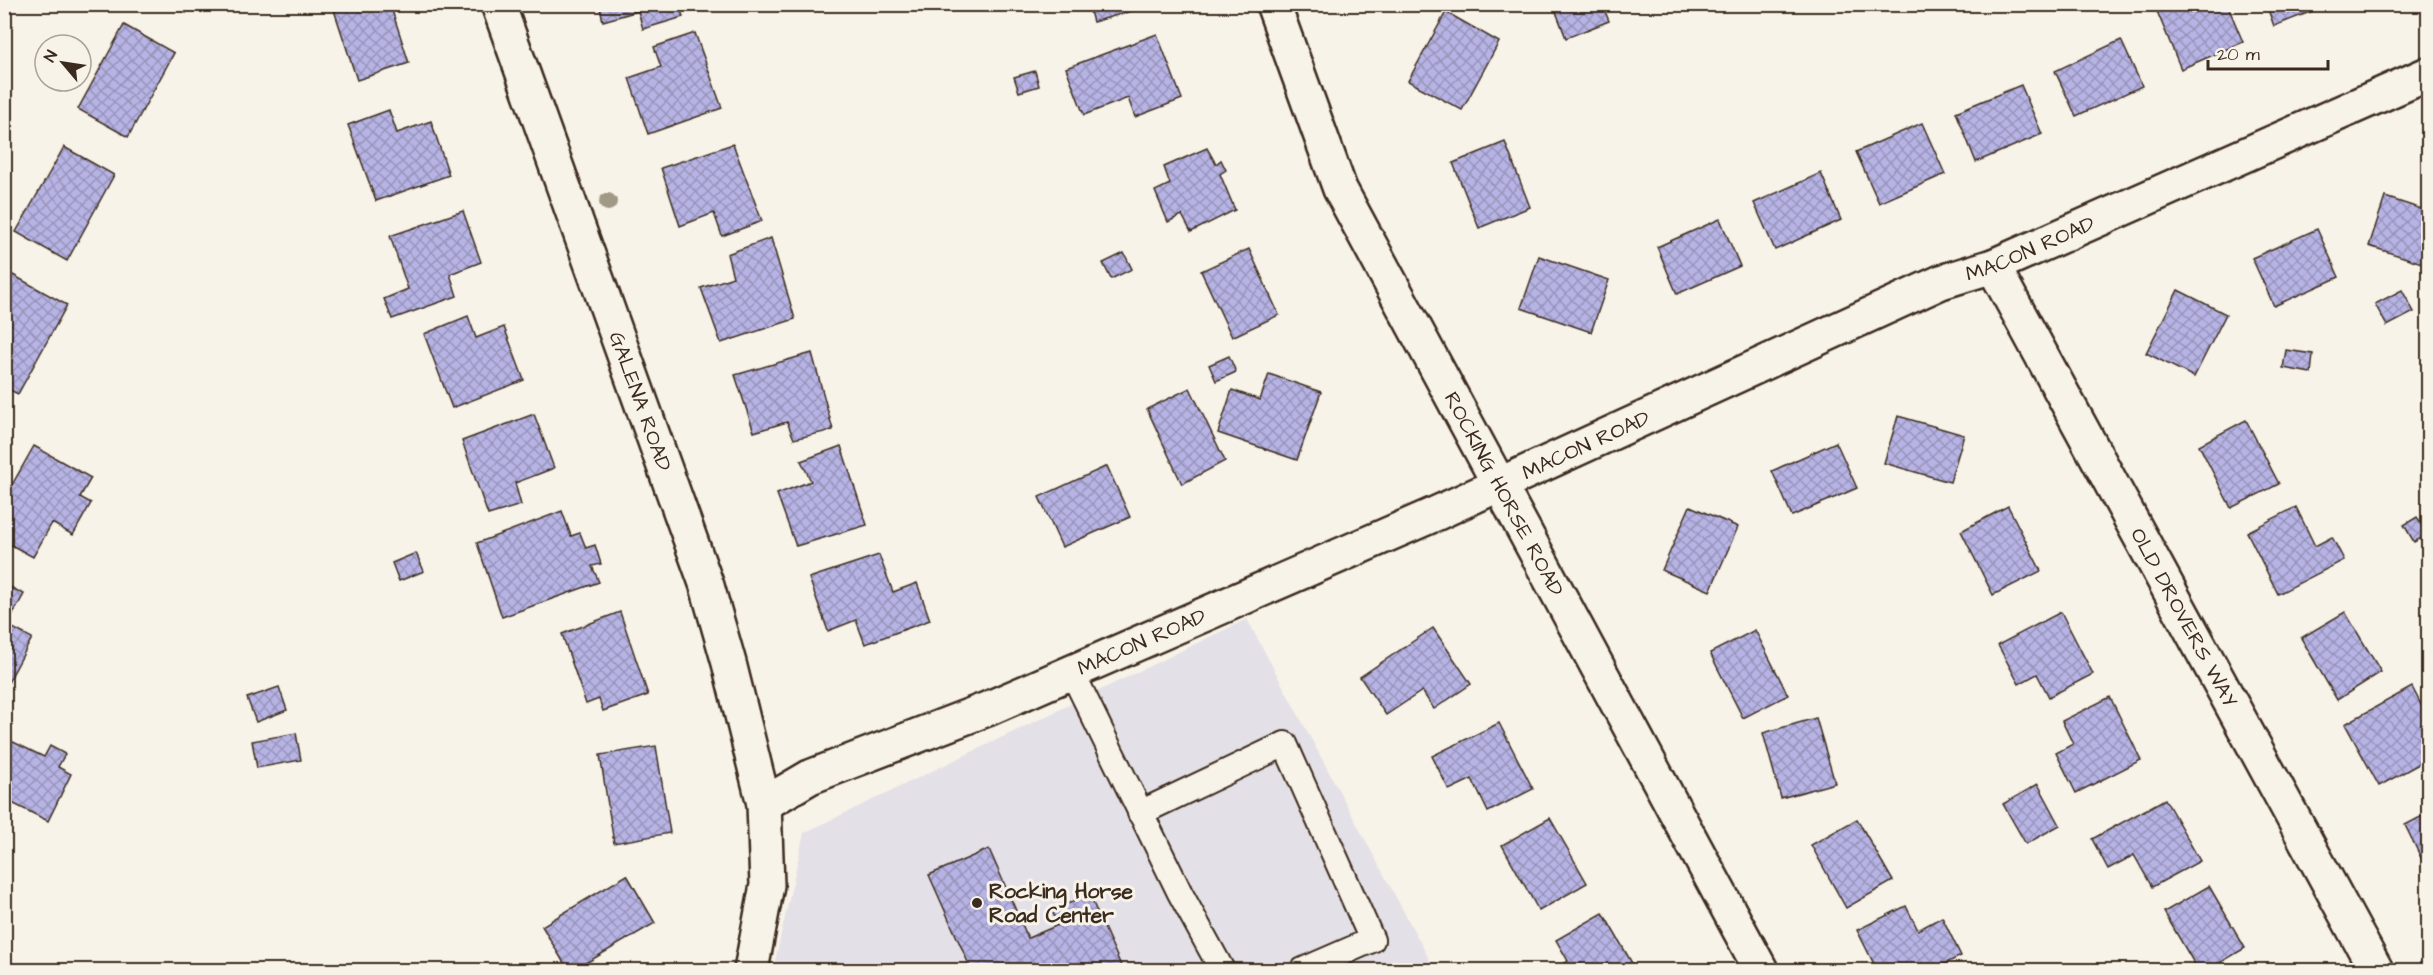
<svg xmlns="http://www.w3.org/2000/svg" width="2433" height="975" font-family="'Architects Daughter',sans-serif">
<defs>
<pattern id="building-cross-hatch" width="8" height="8" patternUnits="userSpaceOnUse" patternTransform="scale(1.5)"><rect width="8" height="8" fill="#b7b4e5"/><path d="M0 0l8 8M0 8l8-8" fill="none" stroke="#9693b9"/></pattern>
</defs>
<rect width="100%" height="100%" fill="#f7f3e8"/>
<filter id="ink" filterUnits="userSpaceOnUse"><feTurbulence type="fractalNoise" baseFrequency=".0167" numOctaves="2"/><feDisplacementMap in="SourceGraphic" scale="12" xChannelSelector="R" yChannelSelector="G"/><feConvolveMatrix kernelMatrix="1 2 1 2 8 2 1 2 1" color-interpolation-filters="sRGB"/></filter>
<g filter="url(#ink)">
<polygon fill="#e4e0e7" points="1247,619 1435,970 773,970 804,833"/>
<g fill="url(#building-cross-hatch)" stroke="#3b2a1e" stroke-width="1.5">
<polygon points="170,4 191,4 186,13"/>
<polygon points="332,4 390,4 409,63 357,80"/>
<polygon points="599,4 679,4 683,17 643,29 638,11 603,21"/>
<polygon points="1088,4 1141,4 1142,8 1093,22"/>
<polygon points="1553,4 1602,4 1609,21 1566,38"/>
<polygon points="2154,4 2227,4 2243,42 2181,69"/>
<polygon points="2266,4 2331,4 2274,26"/>
<polygon points="1446,12 1499,42 1462,110 1408,81"/>
<polygon points="124,25 174,53 128,137 78,109"/>
<polygon points="695,33 722,108 648,134 629,78 661,67 654,47"/>
<polygon points="1157,34 1182,99 1135,117 1128,98 1084,115 1066,68"/>
<polygon points="2121,40 2142,86 2076,116 2055,71"/>
<polygon points="1035,71 1039,86 1019,92 1014,77"/>
<polygon points="2021,85 2042,134 1976,162 1956,112"/>
<polygon points="389,110 397,133 431,121 449,175 376,201 348,125"/>
<polygon points="1922,123 1945,174 1879,203 1856,152"/>
<polygon points="1505,142 1530,207 1479,228 1453,163"/>
<polygon points="733,144 762,221 722,236 714,213 680,226 661,168"/>
<polygon points="64,147 114,175 67,261 16,232"/>
<polygon points="1207,148 1216,164 1221,160 1226,170 1220,174 1235,210 1191,232 1182,215 1168,222 1155,191 1170,184 1164,167"/>
<polygon points="1821,173 1841,220 1775,250 1754,203"/>
<polygon points="2385,197 2428,211 2428,265 2369,246"/>
<polygon points="463,211 481,262 450,274 457,296 392,319 384,299 408,289 390,236"/>
<polygon points="1720,219 1740,266 1677,294 1657,247"/>
<polygon points="2317,229 2339,277 2274,306 2252,258"/>
<polygon points="771,238 795,319 721,343 701,288 733,277 727,254"/>
<polygon points="1249,249 1279,315 1232,337 1201,271"/>
<polygon points="1124,253 1132,269 1111,279 1103,263"/>
<polygon points="1539,256 1609,280 1591,332 1521,308"/>
<polygon points="4,270 67,305 18,394 4,387"/>
<polygon points="2178,290 2226,314 2194,377 2146,353"/>
<polygon points="2402,290 2414,312 2387,326 2375,304"/>
<polygon points="468,316 476,338 504,327 524,380 452,408 424,334"/>
<polygon points="2286,350 2313,354 2311,373 2283,368"/>
<polygon points="812,353 833,430 794,439 787,422 754,432 735,375"/>
<polygon points="1229,356 1236,372 1216,381 1209,365"/>
<polygon points="1269,374 1321,392 1297,460 1218,433 1232,390 1260,400"/>
<polygon points="1190,388 1225,461 1182,484 1147,409"/>
<polygon points="534,414 554,468 515,483 521,505 488,515 462,441"/>
<polygon points="1898,416 1964,435 1950,482 1884,463"/>
<polygon points="2246,420 2279,484 2231,508 2199,445"/>
<polygon points="1836,442 1857,488 1792,516 1772,471"/>
<polygon points="34,446 91,478 80,497 91,503 73,535 52,523 33,557 4,541 4,499"/>
<polygon points="841,446 867,525 796,546 777,494 811,481 801,461"/>
<polygon points="1107,466 1130,517 1062,547 1039,497"/>
<polygon points="1690,506 1738,527 1710,591 1662,570"/>
<polygon points="2008,506 2041,571 1993,595 1961,531"/>
<polygon points="2296,507 2315,546 2332,537 2344,560 2278,594 2247,532"/>
<polygon points="562,511 571,536 580,533 586,548 595,545 601,564 592,566 599,582 502,617 477,543"/>
<polygon points="2417,517 2427,535 2414,542 2404,525"/>
<polygon points="416,553 424,571 399,581 392,563"/>
<polygon points="879,555 893,592 917,583 930,620 865,644 856,620 828,631 809,578"/>
<polygon points="4,584 24,594 7,625 32,638 4,690"/>
<polygon points="620,612 648,695 603,711 599,699 586,704 562,634"/>
<polygon points="2061,612 2093,674 2049,697 2037,674 2019,684 1998,645"/>
<polygon points="2345,612 2381,672 2337,700 2301,638"/>
<polygon points="1433,628 1471,684 1434,709 1422,691 1386,715 1360,677"/>
<polygon points="1755,630 1788,695 1743,718 1710,653"/>
<polygon points="279,687 287,710 256,722 247,698"/>
<polygon points="2412,687 2428,718 2428,759 2379,786 2345,724"/>
<polygon points="2110,697 2141,760 2076,793 2056,753 2073,744 2062,721"/>
<polygon points="1816,718 1835,783 1781,798 1763,733"/>
<polygon points="1499,723 1533,789 1488,812 1472,779 1449,790 1432,756"/>
<polygon points="296,733 301,760 257,768 252,741"/>
<polygon points="7,739 44,757 50,746 65,754 58,767 71,774 48,821 4,799 4,745"/>
<polygon points="656,746 670,833 614,843 600,755"/>
<polygon points="2038,784 2060,825 2026,844 2003,804"/>
<polygon points="2165,799 2200,861 2152,887 2134,855 2108,869 2092,839"/>
<polygon points="2428,813 2428,872 2405,825"/>
<polygon points="1550,818 1587,883 1539,911 1502,845"/>
<polygon points="1857,819 1893,881 1846,908 1811,845"/>
<polygon points="989,849 1028,938 1058,925 1052,911 1089,894 1123,970 966,970 971,969 929,875"/>
<polygon points="627,875 655,923 574,970 568,970 542,926"/>
<polygon points="2209,886 2245,948 2208,970 2198,970 2164,912"/>
<polygon points="1906,906 1918,930 1942,917 1961,956 1932,970 1877,970 1857,930"/>
<polygon points="1603,913 1636,970 1551,970 1568,961 1556,940"/>
</g>
<g fill="none" stroke-linecap="round" stroke-linejoin="round">
<defs>
<g id="lane">
<polyline points="1072,672 1180,893 1222,970"/>
<polyline points="1140,813 1285,744 1372,940 1303,970"/>
</g>
<g id="street">
<path id="s1" d="M498,4l209,582 22,77 35,141"/>
<path id="s2" d="M1993,266l383,704"/>
<path id="s3" d="M751,970l16,-85 -3,-81 46,-27 177,-68 448,-195 506,-232 52,-16 435,-192"/>
</g>
<g id="secondary">
<path id="s4" d="M1273,4l67,185 421,781"/>
</g>
</defs>
<use href="#lane" stroke="#3b2a1e" stroke-width="28"/>
<use href="#street" stroke="#3b2a1e" stroke-width="38"/>
<use href="#secondary" stroke="#3b2a1e" stroke-width="38"/>
<use href="#lane" stroke="#f7f3e8" stroke-width="24"/>
<use href="#street" stroke="#f7f3e8" stroke-width="33"/>
<use href="#secondary" stroke="#f7f3e8" stroke-width="33"/>
</g>
<circle fill="#a19986" cx="608" cy="202" r="9"/>
</g>
<circle fill="#3b2a1e" stroke="#f7f3e8" stroke-width="2" cx="977" cy="903" r="6"/>
<g text-anchor="middle" dominant-baseline="central" stroke-width="6" stroke-linejoin="round" paint-order="stroke">
<g font-size="21" fill="#3b2a1e" stroke="#f7f3e8">
<text stroke="none"><textPath href="#s3" startOffset="1551">MACON ROAD</textPath></text>
<text stroke="none"><textPath href="#s1" startOffset="422">GALENA ROAD</textPath></text>
<text stroke="none"><textPath href="#s3" startOffset="1065">MACON ROAD</textPath></text>
<text stroke="none"><textPath href="#s4" startOffset="543">ROCKING HORSE ROAD</textPath></text>
<text stroke="none"><textPath href="#s2" startOffset="400">OLD DROVERS WAY</textPath></text>
<text stroke="none"><textPath href="#s3" startOffset="579">MACON ROAD</textPath></text>
</g>
<g font-size="21" font-weight="bold" fill="#3b2a1e" stroke="#f7f3e8" text-anchor="start">
<text x="989" y="891">Rocking Horse<tspan x="989" dy="24">Road Center</tspan></text>
</g>
</g>
<rect width="2433" height="975" fill="none" stroke="#f7f3e8" stroke-width="24"/>
<rect x="12" y="12" width="2409" height="951" fill="none" stroke="#3b2a1e" stroke-width="2" filter="url(#ink)"/>
<g transform="translate(63 63) rotate(299)"><circle r="28" fill="#f7f3e8" stroke="#aca397" stroke-width="1.5"/>
<path d="M0-4.5L10 22L0 15L-10 22Z" fill="#3b2a1e"/>
<text y="-9" font-size="16" font-weight="bold" text-anchor="middle" fill="#3b2a1e">N</text>
</g>
<path d="M2208 60v9h120v-9" fill="none" stroke="#3b2a1e" stroke-width="3"/>
<text x="2217" y="60" font-size="18" fill="#3b2a1e" stroke="#f7f3e8" stroke-width="4.5" paint-order="stroke">20 m</text>
</svg>
